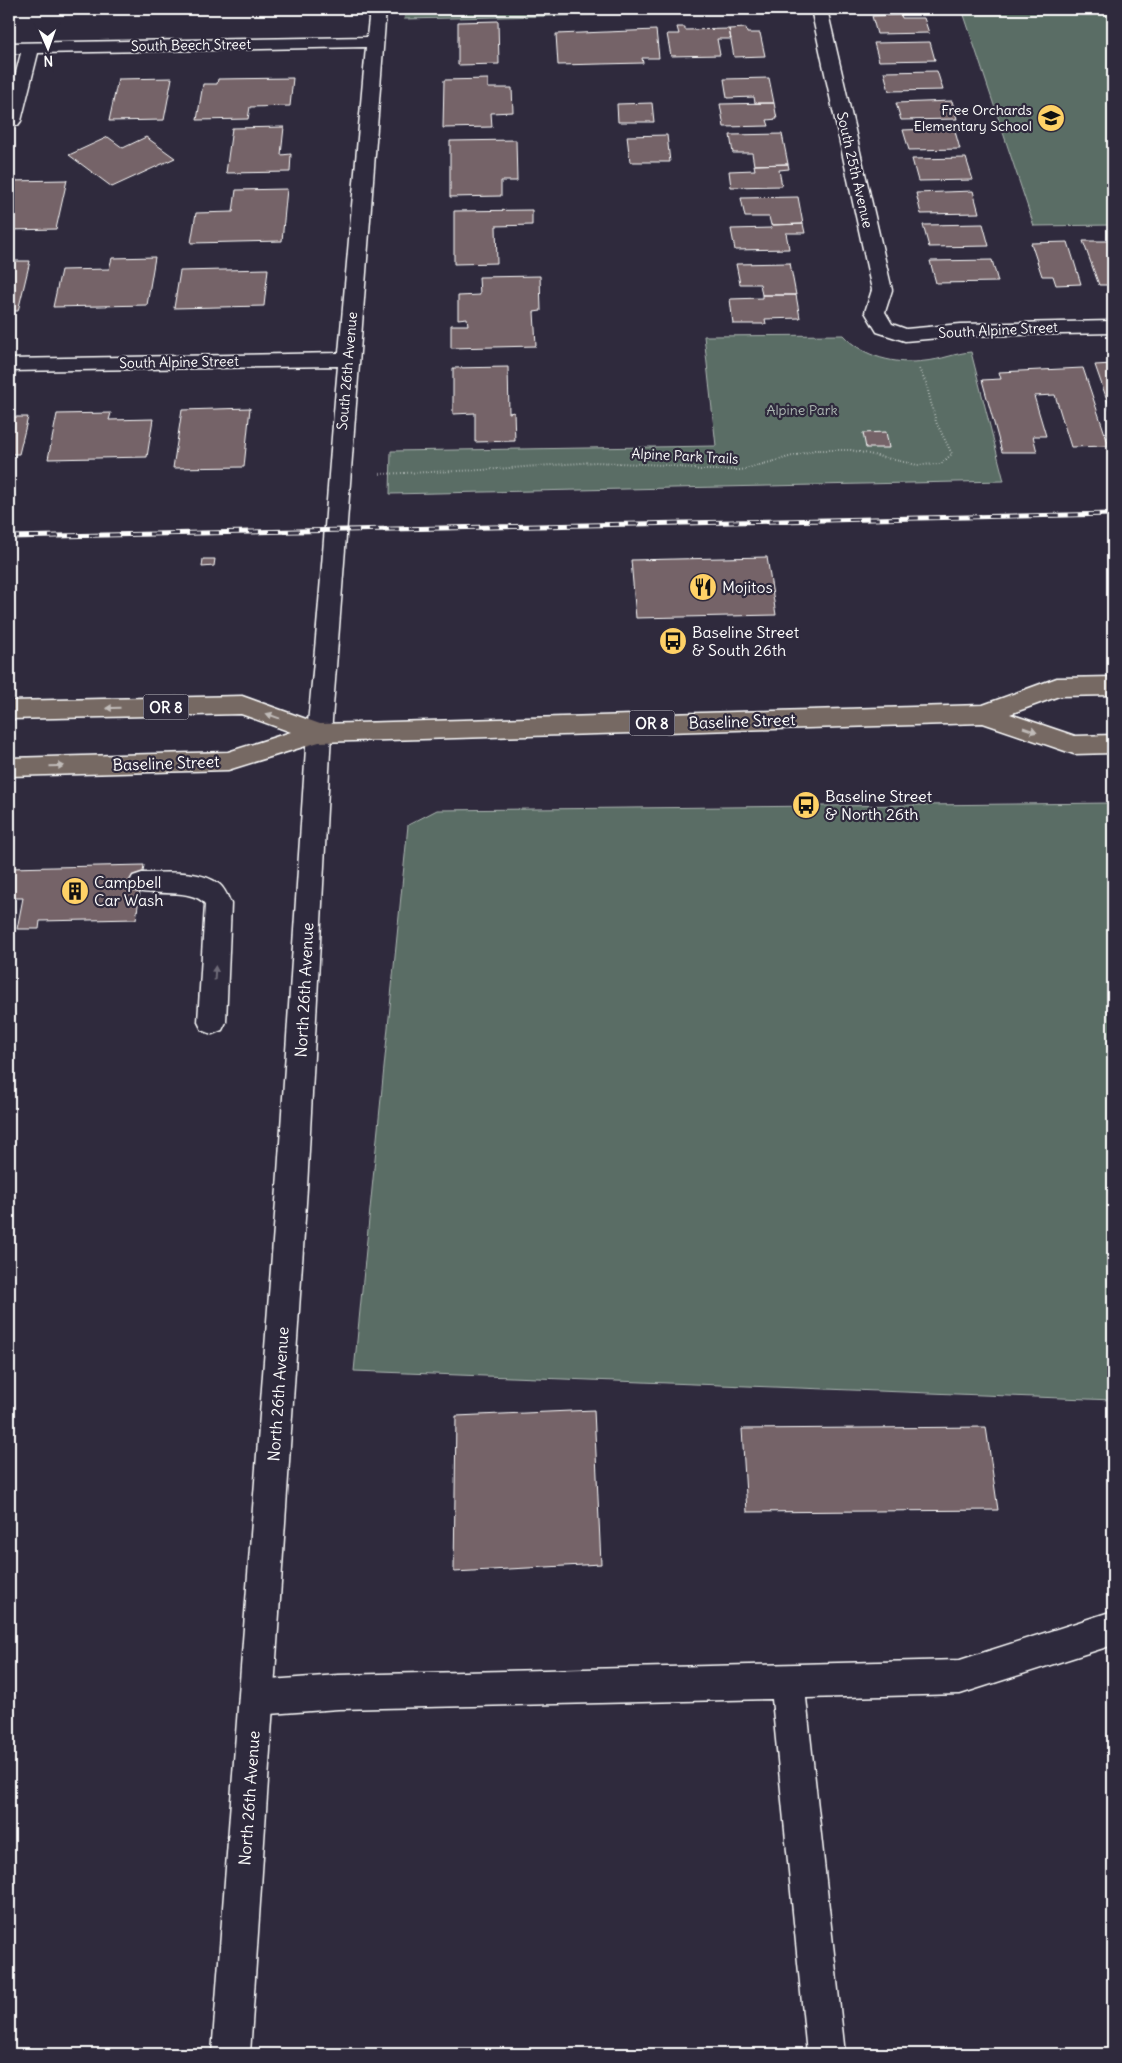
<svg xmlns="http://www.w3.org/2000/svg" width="1122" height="2063" font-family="Delius,sans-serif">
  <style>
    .green { fill: #5a6d65; stroke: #acb6b2 }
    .building { fill: #756368; stroke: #fff }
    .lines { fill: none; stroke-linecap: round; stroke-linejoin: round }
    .lane-casing { stroke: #fff; stroke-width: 3 }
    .street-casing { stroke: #fff; stroke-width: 3 }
    .secondary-casing { stroke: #fff; stroke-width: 3 }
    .highway-casing { stroke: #fff; stroke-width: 3 }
    .path { stroke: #fff; stroke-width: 2; stroke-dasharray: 0.5 2.5; stroke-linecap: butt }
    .lane { fill: #2f2a3d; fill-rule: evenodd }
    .street { fill: #2f2a3d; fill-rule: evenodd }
    .secondary { fill: #2f2a3d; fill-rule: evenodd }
    .highway { fill: #766964; fill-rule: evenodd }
    .rail-casing { stroke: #fff; stroke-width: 5 }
    .rail { stroke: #2f2a3d; stroke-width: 3; stroke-dasharray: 10; stroke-linecap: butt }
    .oneway { fill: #c1bcb9 }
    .oneway2 { fill: #6d6a77 }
    .labels { text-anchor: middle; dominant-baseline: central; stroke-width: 4.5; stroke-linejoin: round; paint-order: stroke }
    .far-street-label { font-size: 14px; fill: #fff; stroke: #2f2a3d }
    .far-poi-label { font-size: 14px; fill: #fff; stroke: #2f2a3d; text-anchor: end }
    .far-park-label { font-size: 14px; fill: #acb6b2; stroke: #2f2a3d }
    .shield { fill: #2f2a3d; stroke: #c1bfc5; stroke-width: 1 }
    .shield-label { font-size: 15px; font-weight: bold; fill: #fff }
    .poi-label { font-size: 16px; fill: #fff; stroke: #2f2a3d; text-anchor: start }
    .street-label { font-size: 16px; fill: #fff; stroke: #2f2a3d }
  </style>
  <rect width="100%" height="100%" fill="#2f2a3d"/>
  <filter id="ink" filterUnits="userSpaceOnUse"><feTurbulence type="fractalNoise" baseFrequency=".02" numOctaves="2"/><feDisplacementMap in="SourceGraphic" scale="10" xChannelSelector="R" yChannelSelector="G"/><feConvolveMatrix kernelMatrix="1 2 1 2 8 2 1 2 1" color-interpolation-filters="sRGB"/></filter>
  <g filter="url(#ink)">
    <!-- green -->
    <path class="green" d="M421 9H524L550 13H581L595 15 404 19 405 15Z
      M962 9H1113V225L1034 226Z
      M843 335C863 357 896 365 925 361 941 360 955 353 971 352L1004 481 390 494 391 451 716 446 704 336Z
      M1113 803V1400L354 1371 408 825 437 810Z"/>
    <!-- building -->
    <path class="building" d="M901 15 902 18H924L929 33 877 34 872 16Z
      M498 21 499 64 458 65V22Z
      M677 27H685V30L729 29 731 39H717L720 55 671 56 667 34H679Z
      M746 28 747 33H760L765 56 734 57 729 29Z
      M656 30 659 58H642L643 63 558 65 556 34Z
      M930 42 935 60 879 61 874 43Z
      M937 71 943 90 889 91 884 72Z
      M172 78 164 120 109 121 118 79Z
      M293 78 290 106 250 107 248 119 197 120 203 84H217L218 79Z
      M769 78 774 103H755L754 97 727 98 724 79Z
      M488 79V88H512L513 112 491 113 492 127 443 128 444 80Z
      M952 101 957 119 901 120 896 103Z
      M652 103 654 122H618L617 104Z
      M774 103 777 119 767 120 769 126 724 127 720 104Z
      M284 127 281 155 291 154 290 172 226 173 232 128Z
      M954 128 960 149 909 150 903 130Z
      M782 134 788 164 754 165 752 153H733L730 135Z
      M667 135 670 162H630L627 136Z
      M108 137 123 148 146 137 175 158 112 187 69 155Z
      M516 140 517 181H501V196L450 197V141Z
      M966 158 973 180 918 181 912 159Z
      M788 164 789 169 779 170 782 186 731 187 729 171 755 170 754 165Z
      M67 180 56 229 9 230V181Z
      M287 189 282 241 191 243 196 213 233 212 236 190Z
      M973 191 979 213 921 214 916 193Z
      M798 197 803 224 771 225 769 217H745L741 198Z
      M532 210V225L496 226 497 263 454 264V211Z
      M803 224 805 233H786L789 249 735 250 731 229 772 228 771 225Z
      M983 224 989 246 929 247 923 225Z
      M1083 241H1113V285H1099Z
      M1068 242 1081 284 1056 285 1053 276H1042L1031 243Z
      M155 257 147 305 53 307 61 270 109 269 112 258Z
      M992 260 998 282 936 283 930 261Z
      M9 261H30L18 311H9Z
      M790 263 796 295H762L760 284H740L736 264Z
      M268 269 264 306 174 308 180 271Z
      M540 276 541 311 534 312 536 346 451 348V325H468L467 318 458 319V296L480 295 479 277Z
      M762 295H796L800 318 765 319 766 324H733L730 299 762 298Z
      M1113 364V417L1095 365Z
      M508 367 509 413 514 412 515 441 475 442V413L453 414V368Z
      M1083 368 1109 446 1071 447 1055 395 1034 396 1046 436H1033L1037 452H1002L982 380 1001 379 999 372Z
      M250 408 244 467 173 468 182 410Z
      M111 413 109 420 153 419 147 457 48 459 57 414Z
      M9 417H28L19 454H9Z
      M886 432 889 448H866L863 433Z
      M767 557 776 615 636 618 631 560Z
      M203 559H215L214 566 202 567Z
      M144 865 136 919 40 921 39 929H17L23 898H9V868Z
      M594 1410 601 1564 454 1572 456 1416Z
      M986 1427 998 1510 747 1512 742 1429Z"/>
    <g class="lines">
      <!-- lane casing -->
      <g class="lane-casing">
        <path id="lane" d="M142 873C165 873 199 869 219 884 225 889 228 897 231 904L226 1022 222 1030 212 1034 202 1030 198 1022 205 904C191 887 154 897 133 890L129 883 133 876Z
          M1113 1611V1645L960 1694 806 1698 845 2054H807L772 1699 338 1709 256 1715 244 1710 239 1698 244 1686 256 1681 338 1675 960 1660Z"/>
      </g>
      <!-- street casing -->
      <g class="street-casing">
        <path id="street" d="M370 9H386L331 733 328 739 319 742 310 739 307 733C320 611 327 488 338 366L9 371V359L339 353 366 47 38 53 21 121 18 125H9V100L21 53H9V43L367 37Z
          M811 9H827L892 290 885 312 892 324 906 329 961 324 1113 321V333L961 336 905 341 877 332 865 312 872 290Z"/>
      </g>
      <!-- secondary casing -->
      <g class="secondary-casing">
        <path id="secondary" d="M319 724 328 727 331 733 307 1188 250 2054H212L277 1188 307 733 310 727Z"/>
      </g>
      <!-- highway casing -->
      <g class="highway-casing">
        <path id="highway" d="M1113 677V695L1059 696 1010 714 1075 736 1113 735V753L1074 754 983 723 319 742 228 770 9 776V758L228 752 291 732 241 714 9 719V701L242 696 320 724 983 705 1057 678Z"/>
      </g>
      <!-- path -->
      <path class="path" d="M377 474 482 470 595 462 667 465 700 470H741L815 450H851L917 465 941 464 952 454 936 422 926 383 918 367"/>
      <!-- lane -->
      <use href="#lane" class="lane"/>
      <!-- street -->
      <use href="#street" class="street"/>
      <!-- secondary -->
      <use href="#secondary" class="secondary"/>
      <!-- highway -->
      <use href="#highway" class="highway"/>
      <!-- rail casing -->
      <g class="rail-casing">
        <path id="rail" d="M9 537 1113 514"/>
      </g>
      <!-- rail -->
      <use href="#rail" class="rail"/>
    </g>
    <!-- one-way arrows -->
    <defs><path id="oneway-solid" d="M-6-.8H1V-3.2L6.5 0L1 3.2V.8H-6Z" transform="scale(1.25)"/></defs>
    <g class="oneway">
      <use href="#oneway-solid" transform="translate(113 708) rotate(179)"/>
      <use href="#oneway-solid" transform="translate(273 716) rotate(-160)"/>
      <use href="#oneway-solid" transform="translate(1030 730) rotate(19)"/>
      <use href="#oneway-solid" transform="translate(57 766) rotate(-2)"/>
    </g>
    <use class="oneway2" href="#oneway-solid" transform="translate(215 973) rotate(-87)"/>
  </g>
  <!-- icons -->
  <defs>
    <g id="school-disc" transform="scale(1.4375)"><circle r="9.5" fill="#ffd166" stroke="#2f2a3d"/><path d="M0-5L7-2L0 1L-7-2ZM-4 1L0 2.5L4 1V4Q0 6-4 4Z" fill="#111"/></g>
    <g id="restaurant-disc" transform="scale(1.4375)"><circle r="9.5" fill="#ffd166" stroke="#2f2a3d"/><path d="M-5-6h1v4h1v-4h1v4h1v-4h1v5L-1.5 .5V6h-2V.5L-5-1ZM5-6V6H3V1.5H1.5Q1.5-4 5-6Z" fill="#111"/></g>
    <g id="bus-disc" transform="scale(1.4375)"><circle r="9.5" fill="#ffd166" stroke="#2f2a3d"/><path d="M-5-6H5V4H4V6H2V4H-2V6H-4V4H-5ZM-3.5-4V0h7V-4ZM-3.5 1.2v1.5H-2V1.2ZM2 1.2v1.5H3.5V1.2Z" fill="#111"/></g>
    <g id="building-disc" transform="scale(1.4375)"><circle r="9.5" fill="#ffd166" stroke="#2f2a3d"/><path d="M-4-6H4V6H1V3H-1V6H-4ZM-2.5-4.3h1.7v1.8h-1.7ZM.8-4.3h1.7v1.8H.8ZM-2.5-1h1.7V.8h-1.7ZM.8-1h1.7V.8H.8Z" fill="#111"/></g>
  </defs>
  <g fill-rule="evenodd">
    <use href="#school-disc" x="1051" y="118"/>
    <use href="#restaurant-disc" x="703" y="587"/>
    <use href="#bus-disc" x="673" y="641"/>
    <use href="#bus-disc" x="806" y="805"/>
    <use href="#building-disc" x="75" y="891"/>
  </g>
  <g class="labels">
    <!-- far-street labels -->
    <g class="far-street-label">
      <text transform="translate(191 45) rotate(-1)">South Beech Street</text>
      <text transform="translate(855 170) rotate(77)">South 25th Avenue</text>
      <text transform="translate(998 330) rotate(-3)">South Alpine Street</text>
      <text transform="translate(179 362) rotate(-1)">South Alpine Street</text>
      <text transform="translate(347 371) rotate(-85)">South 26th Avenue</text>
      <text transform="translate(685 456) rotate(3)">Alpine Park Trails</text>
    </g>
    <!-- far-poi labels -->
    <g class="far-poi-label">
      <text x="1032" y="110">Free Orchards<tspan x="1032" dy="16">Elementary School</tspan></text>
    </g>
    <!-- far-park labels -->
    <g class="far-park-label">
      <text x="802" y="410">Alpine Park</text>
    </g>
    <!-- shield labels -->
    <g class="shield">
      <rect x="143.5" y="694.5" width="45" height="25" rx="4"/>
      <rect x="629.5" y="710.5" width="45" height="25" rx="4"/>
    </g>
    <g class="shield-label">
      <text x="166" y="707">OR 8</text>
      <text x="652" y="723">OR 8</text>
    </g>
    <!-- poi labels -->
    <g class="poi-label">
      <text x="722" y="587">Mojitos</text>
      <text x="692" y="632">Baseline Street<tspan x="692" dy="18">&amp; South 26th</tspan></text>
      <text x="825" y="796">Baseline Street<tspan x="825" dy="18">&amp; North 26th</tspan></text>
      <text x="94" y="882">Campbell<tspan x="94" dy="18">Car Wash</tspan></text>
    </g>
    <!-- street labels -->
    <g class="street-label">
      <text transform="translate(742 721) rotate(-2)">Baseline Street</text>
      <text transform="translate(166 763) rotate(-2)">Baseline Street</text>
      <text transform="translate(304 990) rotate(-87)">North 26th Avenue</text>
      <text transform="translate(278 1394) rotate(-86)">North 26th Avenue</text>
      <text transform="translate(249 1798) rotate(-86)">North 26th Avenue</text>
    </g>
  </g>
  <!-- margin -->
  <rect width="1122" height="2063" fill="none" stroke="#2f2a3d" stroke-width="30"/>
  <rect x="15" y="15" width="1092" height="2033" fill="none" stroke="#fff" stroke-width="2" filter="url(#ink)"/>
  <!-- north arrow -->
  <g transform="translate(48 48) rotate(178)" stroke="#2f2a3d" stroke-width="4" paint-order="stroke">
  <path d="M0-4L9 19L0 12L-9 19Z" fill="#ffffff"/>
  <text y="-8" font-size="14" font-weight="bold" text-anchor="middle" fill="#ffffff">N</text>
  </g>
</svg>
